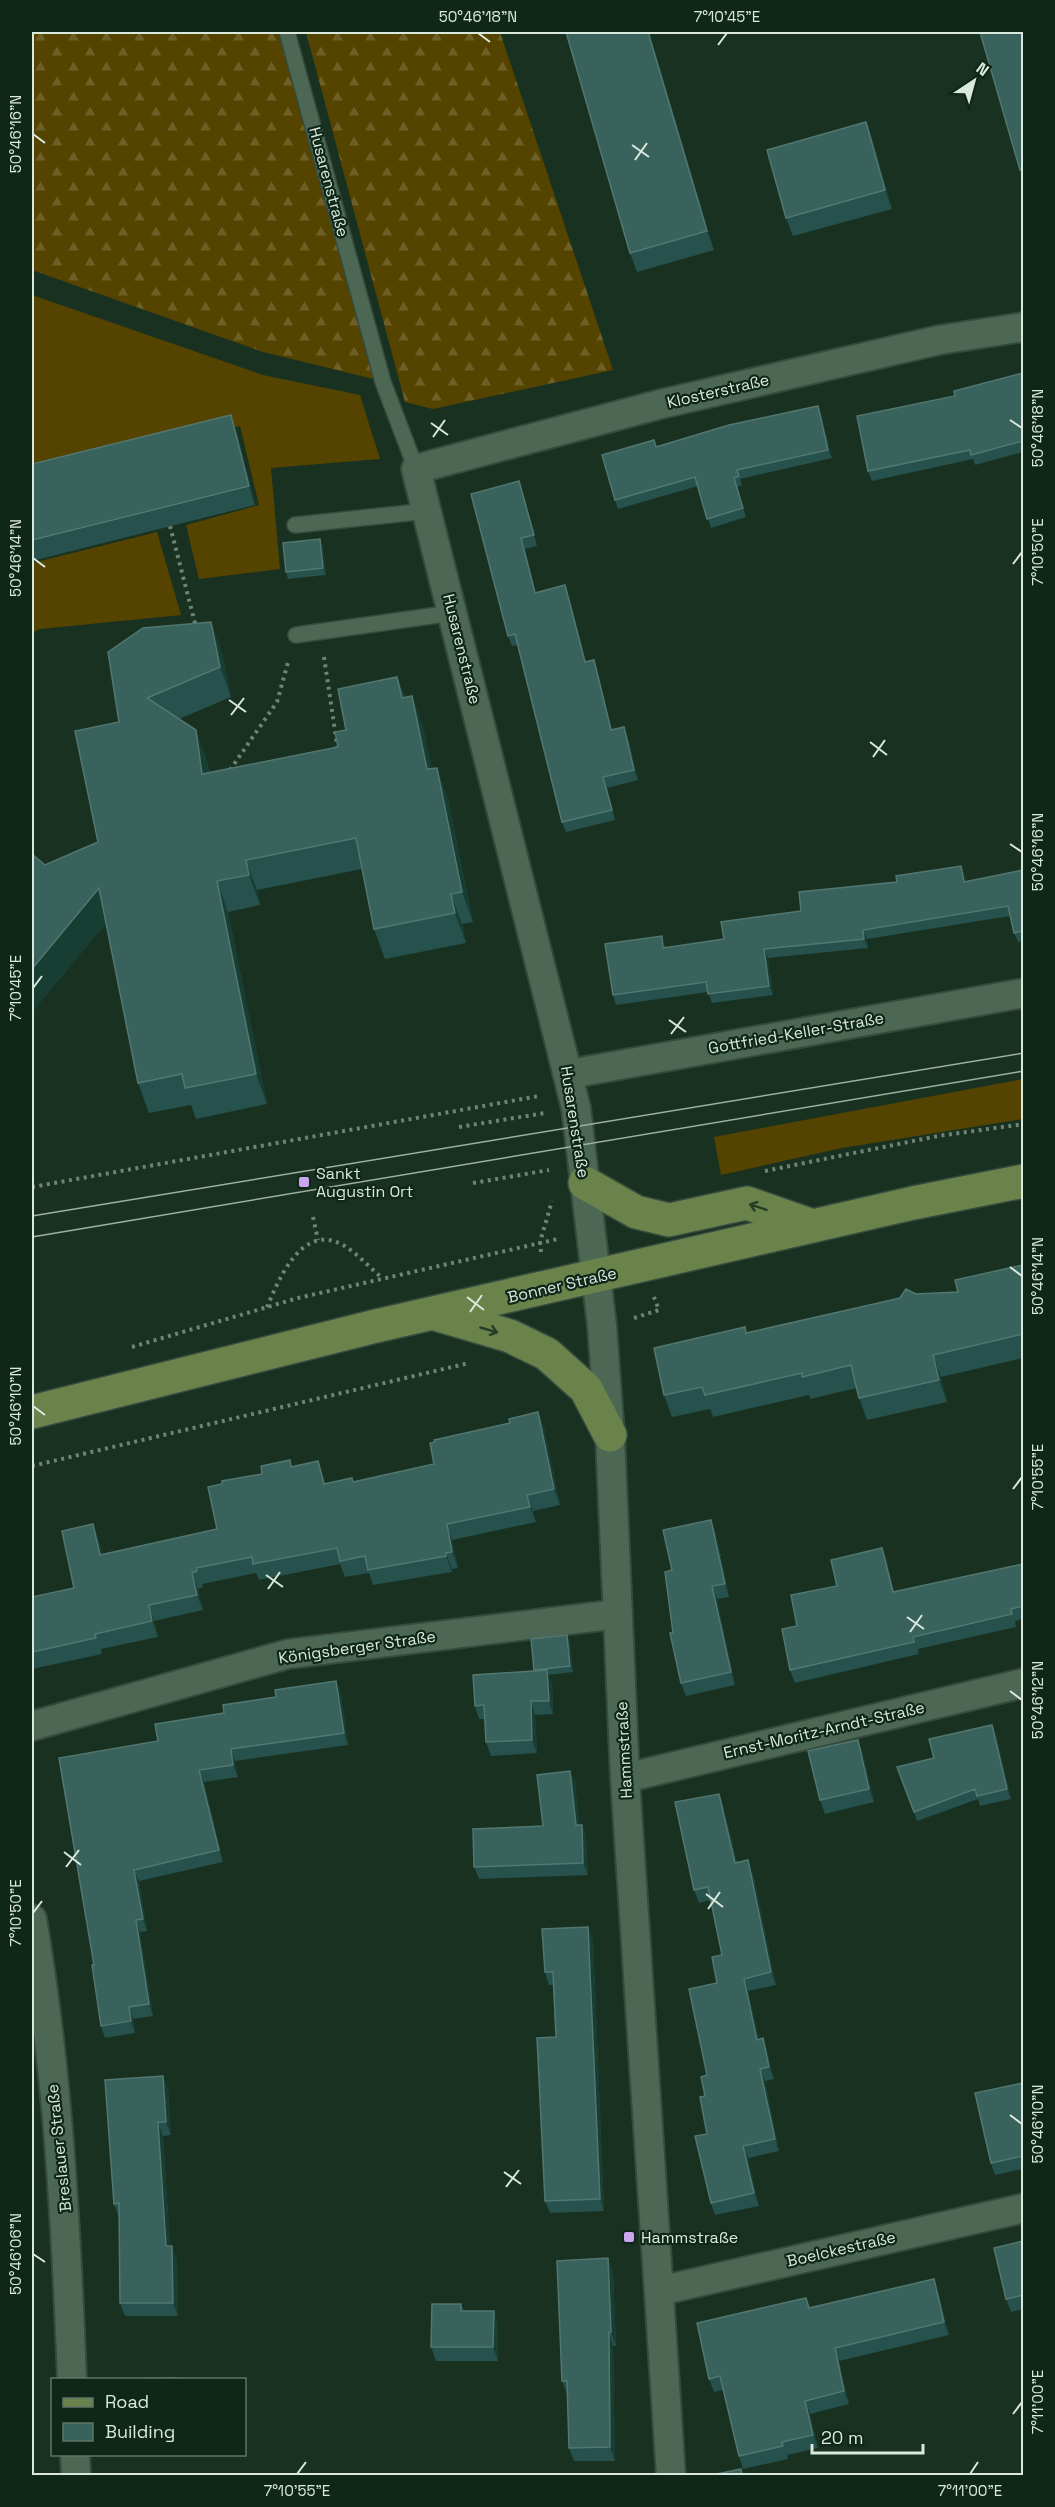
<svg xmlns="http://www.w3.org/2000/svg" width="1055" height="2507" font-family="'Space Grotesk',sans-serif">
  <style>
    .grass { fill: #540 }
    .forest { fill: url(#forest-firs) }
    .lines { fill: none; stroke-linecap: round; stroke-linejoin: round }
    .service-casing { stroke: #364b3e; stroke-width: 18 }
    .minor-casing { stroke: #364b3e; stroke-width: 32 }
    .primary-casing { stroke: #364b3e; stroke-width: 36 }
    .path { stroke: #708476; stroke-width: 4; stroke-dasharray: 3 4.5; stroke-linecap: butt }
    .service { stroke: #4d6755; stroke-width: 15 }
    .minor { stroke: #4d6755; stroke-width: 28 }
    .primary { stroke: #69834b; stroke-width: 33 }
    .tram { stroke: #9eafa3; stroke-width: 1.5 }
    .wall { fill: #26514c }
    .shaded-wall { fill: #183e34 }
    .building { fill: #39625c; stroke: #527770; stroke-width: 1.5 }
    .oneway { stroke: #263e25 }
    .ticks { fill: none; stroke: #dae9de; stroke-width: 2 }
    .poi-dot { fill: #c9a5ee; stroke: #0f2718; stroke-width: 2 }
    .labels { text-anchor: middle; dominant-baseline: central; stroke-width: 4.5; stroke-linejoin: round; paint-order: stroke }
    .street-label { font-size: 16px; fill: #dae9de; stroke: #0f2718 }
    .poi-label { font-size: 16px; fill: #dae9de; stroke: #0f2718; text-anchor: start }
    .neatline { fill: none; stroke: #dae9de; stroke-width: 2 }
    .ticks-label { font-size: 15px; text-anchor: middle; fill: #dae9de }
  </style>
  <defs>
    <pattern id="forest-firs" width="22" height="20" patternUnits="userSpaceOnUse" patternTransform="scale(1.5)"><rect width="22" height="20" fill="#540"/><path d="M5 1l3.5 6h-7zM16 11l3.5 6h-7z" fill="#6d5f25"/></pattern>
  </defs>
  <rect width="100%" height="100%" fill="#193121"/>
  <!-- grass -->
  <path class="grass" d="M32 295 263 375 360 395 380 459 271 468 280 569 199 579 186 525 259 505 240 426 32 479Z
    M157 532 181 615 40 629 32 633V563Z
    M1023 1079V1119L842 1148 721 1175 714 1137Z"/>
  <!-- forest -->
  <path class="forest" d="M32 32H281L374 379 263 352 32 270Z
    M306 32H500L613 370 433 409 405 402Z"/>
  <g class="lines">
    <!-- service casing -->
    <g class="service-casing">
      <path id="service" d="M287 32 383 382 416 469
        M295 525 427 511
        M296 635 452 613"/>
    </g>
    <!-- minor casing -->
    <g class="minor-casing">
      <path id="minor" d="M569 1074 1024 993
        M32 1726 288 1654 618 1614
        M625 1778 1024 1683
        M32 1919C58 2071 66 2225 72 2380
        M659 2291 1024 2208
        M75 2454 76 2476
        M671 2476 625 1778 610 1435 602 1326 576 1108 416 469 661 404 939 340 1024 327"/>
    </g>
    <!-- primary casing -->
    <g class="primary-casing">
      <path id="primary" d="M585 1183 636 1212 669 1220 747 1203 813 1226
        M435 1314 510 1336 547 1354 586 1389 610 1435
        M32 1412 376 1326 913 1203 1024 1181"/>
    </g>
    <!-- path -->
    <path class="path" d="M170 526 196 627
      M324 657 338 751
      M230 770 277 702 289 659
      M459 1127 545 1113
      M765 1171 938 1136 1024 1124
      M473 1183 549 1170
      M32 1187 539 1096
      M313 1217 318 1240
      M541 1252 540 1242 552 1201
      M267 1307C279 1279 302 1222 343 1245 357 1253 369 1267 382 1278
      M634 1318 659 1310 654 1297
      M132 1347 298 1298 558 1239
      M32 1466 469 1363"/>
    <!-- service -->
    <use href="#service" class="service"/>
    <!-- minor -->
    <use href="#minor" class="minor"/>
    <!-- primary -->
    <use href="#primary" class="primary"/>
    <!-- tram -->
    <path class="tram" d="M32 1216 1024 1053
      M32 1237 1024 1071"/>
  </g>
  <!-- wall -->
  <path class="wall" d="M566 32H649L714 250 637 272 630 253Z
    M1023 32V180L1020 170Z
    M866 122 873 141 892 209 793 236 786 218Z
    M1023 373V452L975 465 973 459 872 481 868 471 955 396Z
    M818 406 821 414 832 458 740 479 742 485 737 487 746 517 711 528 698 486 618 509 615 500 657 446Z
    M237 433 255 505 32 561V464Z
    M523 492 537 546 525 549 536 593 569 596 586 662 594 660 597 671 612 730 628 738 638 780 607 788 615 820 566 832 562 822 518 645 512 646 508 636Z
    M323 546 326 575 288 579 286 572Z
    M108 652H222L231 697 179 719 207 760 209 772 338 747 346 730 397 677 405 697 423 726 431 768 448 798 473 922 462 924 466 943 385 959 374 929 362 869 257 890 260 905 228 912 267 1104 196 1119 191 1105 149 1113 138 1083 106 923 32 1012V858L45 865 98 842 119 722Z
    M1023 870V941L1018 942 1014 933 1010 916 867 939 868 948 768 958 773 995 712 1003 708 992 616 1005 613 995 665 945 666 948 724 939 801 911 965 875 966 882Z
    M1023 1265V1358L941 1377 947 1402 867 1420 859 1398 857 1388 810 1399 809 1395 713 1417 710 1409 672 1417 664 1395 747 1333 874 1304 916 1294 958 1292Z
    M538 1412 544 1428 560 1505 533 1511 536 1522 452 1540 458 1568 452 1569V1572L373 1585 369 1573 345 1577 340 1564 259 1580 256 1573 202 1584 203 1587 198 1589 203 1610 154 1621 158 1637 101 1649 102 1654 32 1669V1597L74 1588 99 1540 102 1554 217 1529 262 1474 290 1460 292 1466 318 1461 326 1484 352 1478 353 1482 434 1464 510 1423Z
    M711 1520 716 1533 729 1597 717 1599 735 1685 686 1696 681 1683 673 1633 672 1570Z
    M882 1548 887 1561 894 1592 1023 1564V1619L1015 1621 1016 1627 918 1649 919 1654 795 1683 790 1670 797 1626 837 1586Z
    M567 1635 570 1642 573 1672 548 1675 552 1684 553 1714 535 1715 537 1753 491 1756 486 1742 485 1719H479L475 1706 535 1671 534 1670Z
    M341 1693 348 1745 235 1761 238 1777 204 1782 223 1862 139 1881 147 1931 140 1932 153 2016 133 2019 135 2033 105 2038 101 2026 94 1965 158 1741 224 1713Z
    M996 1735 1011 1799 980 1806 978 1799 917 1821 897 1767 934 1758Z
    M863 1753 874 1802 825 1814 820 1800Z
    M570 1771 575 1783 579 1825H582L586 1837 588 1875 479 1879 474 1867 543 1826Z
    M719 1794 723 1806 737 1862 753 1873 776 1985 748 1991 759 2039 763 2038 767 2051 774 2079 765 2081 779 2151 748 2158 759 2206 715 2215 711 2203 705 2096 717 1983 722 1955 711 1900 699 1903 694 1890Z
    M588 1927 593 1939 604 2211 550 2213 545 2201 556 2037 553 1985H549L545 1972Z
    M1023 2083V2169L995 2175 991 2163Z
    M168 2089 171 2135 163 2136 170 2246 177 2259 178 2316H125L120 2303 119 2217 114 2204Z
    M1023 2241V2309L1011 2312 1006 2299Z
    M613 2271 616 2346H613L615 2461H574L569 2448 567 2394 562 2381Z
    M938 2292 949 2335 839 2361 849 2404 810 2414 818 2448 787 2455 788 2459 743 2469 739 2456 723 2390 714 2392 709 2379 810 2308Z
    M461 2304 464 2311H494L498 2324V2361H436L431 2347Z"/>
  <!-- shaded-wall -->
  <path class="shaded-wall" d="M648 32H649L714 250 707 231Z
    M866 122 873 141 892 209 885 190Z
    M818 406 821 414 832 458 828 450Z
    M231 415 237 433 255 505 249 486Z
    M519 481 523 492 537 546 534 535Z
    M521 538 525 549 539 604 535 593Z
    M320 539 323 546 326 575 323 568Z
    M565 585 569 596 589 673 585 662Z
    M211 622 222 652 231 697 220 667Z
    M594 660 597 671 615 741 611 730Z
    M397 677 408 707 402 698Z
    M412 696 423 726 438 799 427 769Z
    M624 727 628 738 638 780 634 770Z
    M196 730 207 760 213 804 202 774Z
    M437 768 448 798 473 922 462 892Z
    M603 777 607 788 615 820 612 810Z
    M246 860 257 890 260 905 249 875Z
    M961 866 965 875 968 892 964 882Z
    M217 881 228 912 267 1104 256 1074Z
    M99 888 110 919 32 1012V969Z
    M451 894 462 924 466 943 455 913Z
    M863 930 867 939 868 948 864 939Z
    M764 949 768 958 773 995 769 986Z
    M933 1355 941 1377 947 1402 939 1380Z
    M538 1412 544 1428 560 1505 554 1489Z
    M318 1461 324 1476 329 1500 324 1484Z
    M527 1495 533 1511 536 1522 530 1507Z
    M711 1520 716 1533 729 1597 725 1584Z
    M93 1524 99 1540 105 1570 100 1555Z
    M447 1524 452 1540 458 1568 452 1552Z
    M882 1548 887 1561 897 1604 893 1592Z
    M446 1553 452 1569V1572L446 1556Z
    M192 1573 198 1589 203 1610 197 1595Z
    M712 1586 717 1599 735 1685 731 1672Z
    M149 1605 154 1621 158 1637 152 1621Z
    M567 1635 570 1642 573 1672 570 1666Z
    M547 1670 552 1684 553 1714 549 1701Z
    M336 1681 341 1693 348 1745 344 1733Z
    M531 1701 535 1715 537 1753 532 1740Z
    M992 1725 996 1735 1011 1799 1007 1789Z
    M858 1740 863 1753 874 1802 869 1789Z
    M231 1749 235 1761 238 1777 233 1765Z
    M199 1770 204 1782 223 1862 219 1850Z
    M570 1771 575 1783 581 1837 576 1825Z
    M719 1794 723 1806 740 1875 735 1863Z
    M582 1825 586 1837 588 1875 583 1863Z
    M748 1860 753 1873 776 1985 771 1972Z
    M134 1870 139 1881 147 1931 143 1919Z
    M136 1920 140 1932 153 2016 149 2004Z
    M588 1927 593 1939 604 2211 600 2199Z
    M744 1979 748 1991 762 2052 757 2040Z
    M129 2007 133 2019 135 2033 131 2021Z
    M763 2038 767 2051 774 2079 769 2067Z
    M760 2069 765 2081 779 2151 775 2139Z
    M163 2076 168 2089 171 2135 166 2122Z
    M158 2122 163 2136 171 2260 166 2246Z
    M743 2146 748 2158 759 2206 754 2193Z
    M172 2246 177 2259 178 2316 173 2303Z
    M608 2258 613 2271 616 2346 611 2332Z
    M934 2279 938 2292 949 2335 944 2322Z
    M494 2311 498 2324V2361L493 2347Z
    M609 2332 613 2346 615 2461 610 2447Z
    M835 2348 839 2361 849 2404 844 2391Z
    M805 2401 810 2414 818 2448 813 2435Z"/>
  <!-- building -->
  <path class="building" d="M566 32H648L707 231 630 253Z
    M980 32H1023V169L1020 170Z
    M866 122 885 190 786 218 767 150Z
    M1023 373V441L971 455 970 450 868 471 857 416 955 396 954 391Z
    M818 406 828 450 737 470 739 476 734 478 743 508 707 519 695 477 615 500 602 455 654 440 656 447 729 425Z
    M231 415 249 486 32 540V464Z
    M519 481 534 535 521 538 535 593 565 585 585 662 594 660 611 730 624 727 634 770 603 777 612 810 562 822 515 634 508 636 471 494Z
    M320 539 323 568 286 572 283 543Z
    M211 622 220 667 147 698 196 730 202 774 338 747 335 732 346 730 338 689 397 677 402 698 412 696 427 769 437 768 462 892 451 894 455 913 374 929 356 838 246 860 249 875 217 881 256 1074 185 1088 182 1074 138 1083 99 888 32 969V858L33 855 45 865 98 842 75 731 119 722 108 652 143 628Z
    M961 866 964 882 1023 870V931L1014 933 1008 906 863 930 864 939 764 949 769 986 708 994 706 982 613 995 605 944 662 936 663 948 724 939 721 922 801 911 799 892 897 882 896 876Z
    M1023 1265V1334L933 1355 939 1380 859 1398 851 1365 802 1377V1373L705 1395 702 1387 664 1395 654 1348 745 1327 746 1333 874 1304 900 1298 906 1289 916 1294 958 1292 955 1280Z
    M538 1412 554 1489 527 1495 530 1507 447 1524 452 1552 446 1553V1556L368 1570 365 1556 340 1561 337 1548 253 1564 252 1557 196 1568 197 1571 192 1573 197 1595 149 1605 152 1621 95 1634 96 1638 32 1652V1597L74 1588 62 1531 93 1524 100 1555 217 1529 208 1487 222 1484V1481L262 1474 261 1466 290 1460 291 1467 318 1461 324 1484 352 1478 353 1482 434 1464 430 1443 435 1442 434 1440 510 1423 509 1419Z
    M711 1520 725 1584 712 1586 731 1672 681 1683 670 1633H673L665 1572 672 1570 663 1530Z
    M882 1548 893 1592 1023 1564V1606L1011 1609 1012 1614 913 1637 914 1642 790 1670 782 1629 797 1626 791 1595 837 1586 831 1560Z
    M567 1635 570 1666 534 1670 531 1639Z
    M547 1670 549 1701H531L532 1740 486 1742 484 1705 475 1706 473 1675Z
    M336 1681 344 1733 231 1749 233 1765 199 1770 219 1850 134 1870 143 1919 136 1920 149 2004 129 2007 131 2021 101 2026 92 1965H94L59 1758 158 1741 155 1724 224 1713 223 1705 276 1697 275 1690Z
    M992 1725 1007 1789 977 1796 975 1789 914 1812 897 1767 934 1758 929 1739Z
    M858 1740 869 1789 820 1800 808 1751Z
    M570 1771 576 1825H582L583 1863 474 1867 473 1829 543 1826 537 1775Z
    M719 1794 735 1863 748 1860 771 1972 744 1979 757 2040 763 2038 769 2067 760 2069 775 2139 743 2146 754 2193 711 2203 695 2136 707 2134 700 2097 705 2096 701 2077 707 2075 689 1989 717 1983 712 1957 722 1955 708 1887 694 1890 675 1802Z
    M588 1927 600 2199 545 2201 537 2038 556 2037 553 1972H545L542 1929Z
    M163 2076 166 2122H158L166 2246H172L173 2303H120L119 2203 114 2204 105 2080Z
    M1023 2083V2156L991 2163 975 2093Z
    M1023 2241V2295L1006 2299 994 2248Z
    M608 2258 611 2332H609L610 2447 569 2448 567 2381H562L557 2261Z
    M934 2279 944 2322 835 2348 844 2391 805 2401 813 2435 782 2442 783 2446 739 2456 720 2376 709 2379 697 2323 806 2298 809 2308Z
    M432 2304H461V2311H494L493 2347H431Z
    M177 2378V2379H121Z
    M741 2469 742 2475H712Z"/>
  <!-- one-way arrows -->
  <defs><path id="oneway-shaft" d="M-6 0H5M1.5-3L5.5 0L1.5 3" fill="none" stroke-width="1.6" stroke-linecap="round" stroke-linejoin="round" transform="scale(1.5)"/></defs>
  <g class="oneway">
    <use href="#oneway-shaft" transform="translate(758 1207) rotate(-161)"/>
    <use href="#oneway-shaft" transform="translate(489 1330) rotate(16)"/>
  </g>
  <!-- ticks -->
  <path class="ticks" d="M478 33 490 42M718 45 727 33M33 134 45 143M632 145 649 157M635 160 647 143M1010 420 1022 428M431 423 448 435M433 437 445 420M33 558 45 567M1013 564 1022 552M229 700 246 712M231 715 244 698M870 742 887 755M873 757 885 740M1010 844 1022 852M33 988 42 976M669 1020 686 1032M671 1034 684 1017M1010 1267 1022 1276M467 1297 484 1310M470 1312 482 1295M33 1406 45 1415M1013 1489 1022 1477M266 1575 283 1587M268 1589 280 1572M907 1617 924 1629M910 1632 922 1615M1010 1691 1022 1700M64 1852 81 1865M66 1867 79 1850M706 1894 723 1907M708 1909 720 1892M33 1913 42 1901M1010 2115 1022 2124M504 2172 521 2184M506 2187 519 2170M33 2254 45 2262M1013 2414 1022 2402M297 2474 306 2462M970 2474 978 2462"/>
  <!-- markers -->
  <g class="poi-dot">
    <rect x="298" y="1176" width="12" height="12" rx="3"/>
    <rect x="623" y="2231" width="12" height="12" rx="3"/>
  </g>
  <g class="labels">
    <!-- street labels -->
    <g class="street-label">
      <text transform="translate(329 182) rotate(75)">Husarenstraße</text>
      <text transform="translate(718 391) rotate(-13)">Klosterstraße</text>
      <text transform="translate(462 649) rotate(76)">Husarenstraße</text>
      <text transform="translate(796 1033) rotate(-10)">Gottfried-Keller-Straße</text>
      <text transform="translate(575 1122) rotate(81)">Husarenstraße</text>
      <text transform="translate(562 1285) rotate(-13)">Bonner Straße</text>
      <text transform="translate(357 1647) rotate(-8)">Königsberger Straße</text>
      <text transform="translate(824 1730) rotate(-13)">Ernst-Moritz-Arndt-Straße</text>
      <text transform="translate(624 1750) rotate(-93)">Hammstraße</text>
      <text transform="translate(59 2148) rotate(-96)">Breslauer Straße</text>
      <text transform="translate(841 2249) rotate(-13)">Boelckestraße</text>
    </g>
    <!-- poi labels -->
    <g class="poi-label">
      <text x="316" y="1173">Sankt<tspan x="316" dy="18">Augustin Ort</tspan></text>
      <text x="641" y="2237">Hammstraße</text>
    </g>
  </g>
  <!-- border -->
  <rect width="1055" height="2507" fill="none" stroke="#0f2718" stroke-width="66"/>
  <!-- legend -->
  <rect x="51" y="2378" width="195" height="78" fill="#0f2718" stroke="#607567" stroke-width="1.5"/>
  <rect x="63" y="2398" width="30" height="9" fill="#69834b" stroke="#607567" stroke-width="1.5"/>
  <text x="105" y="2408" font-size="18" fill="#dae9de">Road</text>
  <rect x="63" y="2423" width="30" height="18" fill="#39625c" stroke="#607567" stroke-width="1.5"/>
  <text x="105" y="2438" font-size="18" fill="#dae9de">Building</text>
  <!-- north arrow -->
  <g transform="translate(974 81) rotate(36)" stroke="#0f2718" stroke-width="4.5" paint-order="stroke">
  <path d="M0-4.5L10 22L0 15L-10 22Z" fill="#dae9de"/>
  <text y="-9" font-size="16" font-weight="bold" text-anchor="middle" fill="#dae9de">N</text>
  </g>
  <!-- scale -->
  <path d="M812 2444v9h111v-9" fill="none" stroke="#dae9de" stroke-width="3"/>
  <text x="821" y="2444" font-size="18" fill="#dae9de" stroke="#0f2718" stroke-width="4.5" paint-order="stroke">20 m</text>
  <rect x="33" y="33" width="989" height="2441" class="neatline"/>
  <g class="ticks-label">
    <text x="478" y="22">50°46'18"N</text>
    <text x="727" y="22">7°10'45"E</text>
    <text transform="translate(16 134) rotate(-90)" y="5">50°46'16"N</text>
    <text transform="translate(1038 428) rotate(-90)" y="5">50°46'18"N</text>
    <text transform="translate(1038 552) rotate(-90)" y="5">7°10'50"E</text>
    <text transform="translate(16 558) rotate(-90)" y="5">50°46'14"N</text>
    <text transform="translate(1038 852) rotate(-90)" y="5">50°46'16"N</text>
    <text transform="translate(16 988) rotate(-90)" y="5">7°10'45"E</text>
    <text transform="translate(1038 1276) rotate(-90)" y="5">50°46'14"N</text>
    <text transform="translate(16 1406) rotate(-90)" y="5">50°46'10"N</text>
    <text transform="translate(1038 1477) rotate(-90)" y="5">7°10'55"E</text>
    <text transform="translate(1038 1700) rotate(-90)" y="5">50°46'12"N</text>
    <text transform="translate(16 1913) rotate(-90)" y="5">7°10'50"E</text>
    <text transform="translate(1038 2124) rotate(-90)" y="5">50°46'10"N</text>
    <text transform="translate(16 2254) rotate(-90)" y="5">50°46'06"N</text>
    <text transform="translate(1038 2402) rotate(-90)" y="5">7°11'00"E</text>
    <text x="297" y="2496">7°10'55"E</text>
    <text x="970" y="2496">7°11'00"E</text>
  </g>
</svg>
